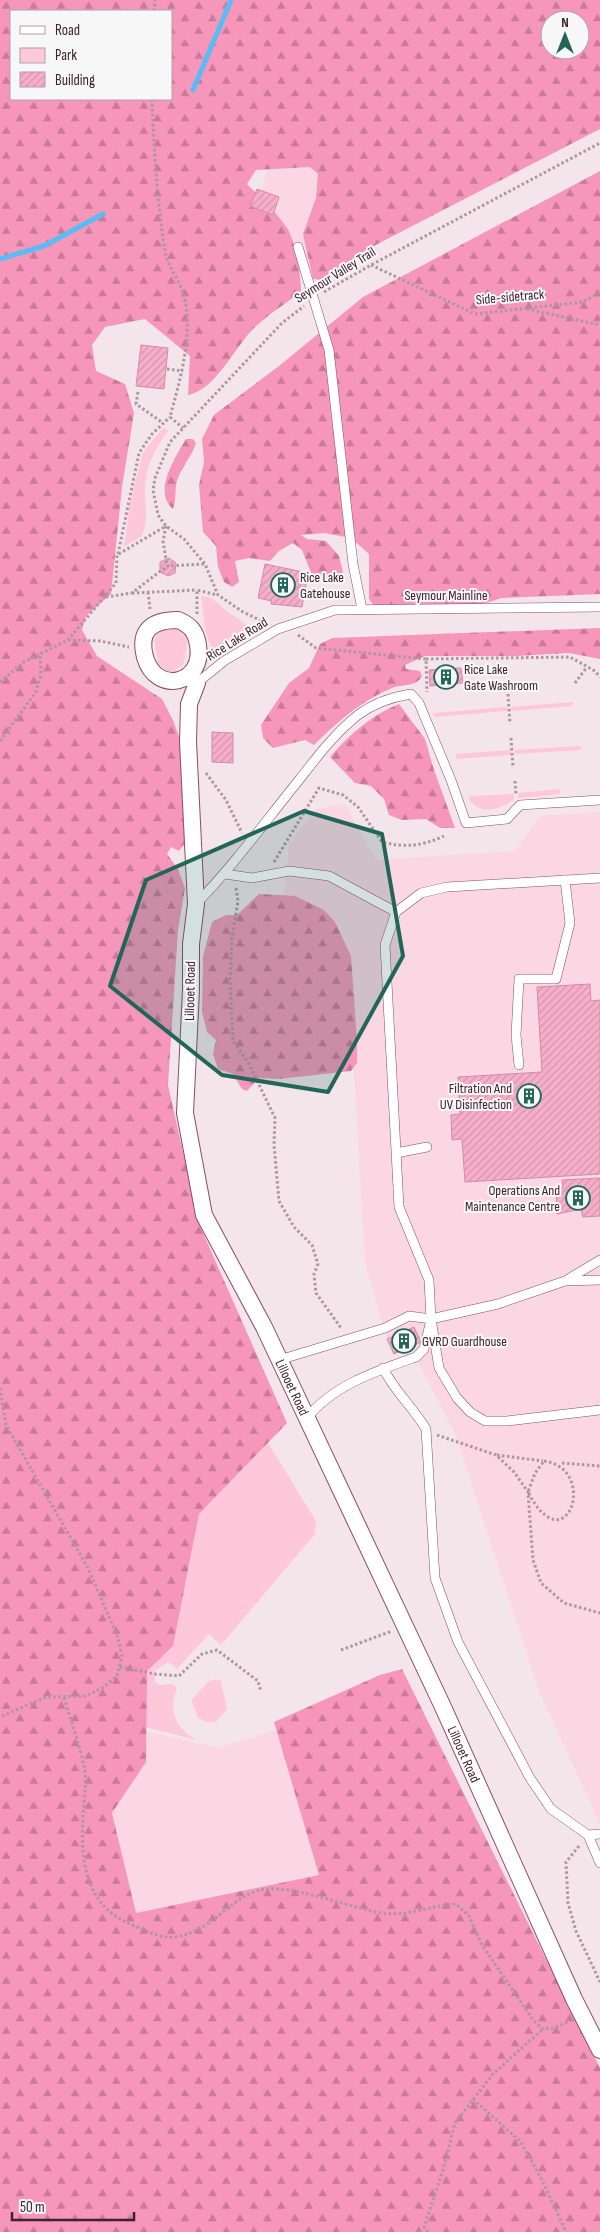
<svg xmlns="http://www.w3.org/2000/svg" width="600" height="2232" font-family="'Sofia Sans Condensed',sans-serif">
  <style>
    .built { fill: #fad7e3 }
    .green { fill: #fec7da }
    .forest { fill: url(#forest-firs); fill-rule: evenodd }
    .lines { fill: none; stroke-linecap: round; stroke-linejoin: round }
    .stream { stroke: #5abcf4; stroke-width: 5 }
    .building { fill: url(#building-hatch); stroke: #d38ca6 }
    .service-casing { stroke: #8b4b64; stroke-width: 10 }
    .minor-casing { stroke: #8b4b64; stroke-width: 18 }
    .path { stroke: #ac979e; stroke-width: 3; stroke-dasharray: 2.5 2.5; stroke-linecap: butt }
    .service { stroke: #fff; stroke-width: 9 }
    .minor { stroke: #fff; stroke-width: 16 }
    .marked { fill: #216658; fill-opacity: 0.2; stroke: #216658; stroke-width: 4; stroke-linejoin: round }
    .labels { text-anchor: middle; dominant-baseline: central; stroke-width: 4; stroke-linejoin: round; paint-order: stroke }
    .street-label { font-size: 14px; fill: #3e222c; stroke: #f7f7f7 }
    .poi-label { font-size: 14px; fill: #3e222c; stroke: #f7f7f7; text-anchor: start }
  </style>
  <defs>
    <pattern id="forest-firs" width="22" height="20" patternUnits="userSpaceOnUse" patternTransform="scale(1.25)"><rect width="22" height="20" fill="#f696ba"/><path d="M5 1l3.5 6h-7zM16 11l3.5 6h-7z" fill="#c97a97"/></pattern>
    <pattern id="building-hatch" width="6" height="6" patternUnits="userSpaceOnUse" patternTransform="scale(1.25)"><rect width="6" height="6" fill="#f7aec8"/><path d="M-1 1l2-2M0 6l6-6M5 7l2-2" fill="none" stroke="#d595ac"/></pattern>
  </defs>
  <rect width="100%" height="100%" fill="#f4e5ea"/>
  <!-- built -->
  <path class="built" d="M301 137 388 222 304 269 251 232 267 171Z
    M345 804 376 860 515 851 540 816 600 812V1824L540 1693 455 1433 410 1347 394 1354 387 1339 365 1263 353 1053 283 904 289 843 316 809Z
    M276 1730 320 1875 136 1913 112 1813 146 1762 145 1731 218 1748Z"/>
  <!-- green -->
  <path class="green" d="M163 428 169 430C155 448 145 467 145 490 145 510 149 516 142 536L124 547 130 502 143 452Z
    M201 596C214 597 218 604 227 611 237 619 244 620 251 631L213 653 205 630Z
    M179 627 188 636 184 664 175 671 168 672 158 663 154 640 162 628Z
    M573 702V706L511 711V707Z
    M507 707V711L435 717 433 713Z
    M580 746 581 750 515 754 514 750Z
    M511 750V755L456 759V754Z
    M560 789V794L518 798V793Z
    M514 794V799C499 810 483 816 469 800V796Z
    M268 1443 316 1521 315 1534 221 1645 209 1634 177 1669 168 1662 155 1671V1682L160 1685 172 1684 177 1688C168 1711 175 1729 197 1740L145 1727 147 1671 173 1646 199 1514Z
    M215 1679 221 1681 227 1709 216 1722H206L198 1718 191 1700 208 1682Z"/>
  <!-- forest -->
  <path class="forest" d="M0 0H600V129L366 250 322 280 313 279 303 234 316 198 318 174 310 167 256 170 247 184C261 198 276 211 287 228 296 242 301 276 301 292 285 304 266 316 252 330 234 349 215 390 188 395L190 356 145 319 105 327 92 345 96 371 125 384 134 413 122 487 111 594 86 616 82 630 97 656 162 699 173 720 182 745 185 843 179 851 171 847 167 854 178 869 185 888 178 930 168 1085 199 1224 287 1423 199 1514 173 1646 147 1671 146 1762 112 1813 136 1913 319 1875 274 1722 380 1675 402 1669 600 2068V2232H0ZM11 11H171V99H11ZM550 20H580V50H550Z
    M600 171V594L502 598 450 614 387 613 376 609 369 599V554L351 538 324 533 301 535 307 539 326 541 339 556 343 572 337 579 314 580 302 550 293 543 279 551 270 561 249 558 235 561 239 582 232 587 224 582 218 567 216 546 203 532 199 485 204 462 202 439 214 415 279 366 363 297Z
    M186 439H193L196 443C192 456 183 465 178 478 174 487 177 498 173 509 152 492 176 456 186 439Z
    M600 628V659L569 653 516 656H425L405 665 406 669 420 671 422 676C417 687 402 684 392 688 362 700 336 723 314 745L305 740 273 748 263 738 261 725 289 683 309 668 320 644 332 638Z
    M399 704 425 739 434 770 455 828H440L426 819 402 820 389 815 384 799 371 786 355 783 330 757C350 734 370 716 399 704Z
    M259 894 295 896 324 910 335 922 351 956 357 1041V1063L351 1071 279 1079 259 1078 247 1091 242 1089 233 1074 218 1069 213 1054 216 1040 207 1032 202 1012 203 956 212 922 226 915H237Z"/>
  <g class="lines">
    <!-- stream -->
    <path class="stream" d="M193 90 231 0
      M0 259 44 246 103 214"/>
  </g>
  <!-- building -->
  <path class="building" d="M257 189 279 197 273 215 250 206Z
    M141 345 168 348 164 389 136 386Z
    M169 558 176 563 175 573 168 576 160 572V562Z
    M265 564 308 573 302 607 271 604 272 601 258 598Z
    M461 668 463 683 430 686 429 670Z
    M212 732 233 733V763L212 762Z
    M590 984 591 1001 600 1000V1174L465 1182 462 1139 452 1140 451 1115 460 1114 458 1077 542 1072 537 987Z
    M600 1178V1216L583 1217 581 1209 557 1214 556 1188H563L562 1180Z
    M414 1327 421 1342 394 1354 387 1339Z"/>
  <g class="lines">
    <!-- service casing -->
    <g class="service-casing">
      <path id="service" d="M298 247 329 350 353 564 362 609
        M197 683 224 661 278 629 335 610 600 607
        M225 874 252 878 289 871 329 876 396 912
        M600 878 447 887 421 893 396 912 385 945 399 1207 429 1280 431 1319 439 1368 457 1398 470 1412 485 1421H507L600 1410
        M196 904C234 865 265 822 299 780 317 757 335 733 358 715 374 703 392 697 411 694L419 703 451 780 466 823 507 819 520 805 600 800
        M519 1065 516 1035 519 979H556L570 923 565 880
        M396 1153 427 1147
        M565 1281 600 1280
        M279 1360 385 1328 409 1316 431 1319 498 1304 565 1281 600 1260
        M383 1368C394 1391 413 1407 426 1429L435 1578 458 1642 530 1778 551 1809 588 1835 600 1834
        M306 1419C333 1385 376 1371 416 1357L424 1349 430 1324
        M588 1835 600 1863"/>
    </g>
    <!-- minor casing -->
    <g class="minor-casing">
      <g id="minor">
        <path d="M178 620C190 625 196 631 198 645 205 684 156 696 145 657 138 630 152 620 178 620Z"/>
        <path id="s1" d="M188 676 197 683 189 704 188 742 196 904 191 944V990L185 1113 204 1215 264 1327 443 1707 574 1999 600 2050"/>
      </g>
    </g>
    <!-- path -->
    <path class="path" d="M154 11 155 0
      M152 99C154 150 157 201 165 251 167 266 179 279 183 293 195 330 180 380 170 417L183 428
      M371 265 475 314 582 302 600 293
      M324 292 371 265 600 143
      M527 309 600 325
      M167 369 183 371
      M138 392 136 404 163 423
      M166 526 163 541 167 566
      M118 554 139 453 152 434 170 417
      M148 592 150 609
      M132 593 197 590
      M106 597 132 593 167 566 205 564
      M197 614V590L217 595
      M266 623 243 612 218 595 205 564 184 539 166 526 158 515 153 490 155 478 170 442 282 323 304 306
      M298 635 316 648 426 659 427 692
      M68 640 100 641 129 647
      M426 659 570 657 595 671 600 677
      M0 682 24 662 68 640 116 583 117 555 166 526
      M575 683 587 667
      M508 694 510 724
      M511 738 513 767
      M0 741 36 692 41 674 40 653
      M206 773 226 800 242 833
      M515 781 516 795
      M274 862 319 788 343 795 358 807 382 842C405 848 422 846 444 836
      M236 888 238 901 232 938 230 981 233 1041 249 1064 275 1118 274 1145 279 1201 294 1227 312 1245 318 1264 314 1274 316 1293 341 1328
      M0 1388 6 1425 88 1568 117 1635 122 1656 117 1676 104 1687 86 1696 46 1697 0 1717
      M437 1435 496 1455 514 1472 528 1492 533 1560 541 1583 564 1603 600 1613
      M497 1455 543 1461
      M544 1461C600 1469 566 1566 528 1492L535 1473Z
      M562 1463 600 1466
      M341 1650 392 1631
      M120 1667 155 1674 179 1676 202 1654 217 1650 258 1681 261 1692
      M64 1698C71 1720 81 1750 85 1771 87 1787 83 1804 83 1820 80 1866 88 1909 135 1926 147 1931 162 1939 175 1937 216 1931 232 1892 267 1889 301 1887 347 1907 382 1913 408 1917 431 1905 456 1904L469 1916 482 1945 533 2020 543 2029 554 2028 570 2021
      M579 1846 566 1862 568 1903 576 1931 600 1982
      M473 2099 521 2142 543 2182 566 2232
      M428 2232 424 2227 443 2170 455 2123 493 2074 543 2029"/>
    <!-- service -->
    <use href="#service" class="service"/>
    <!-- minor -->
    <use href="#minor" class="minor"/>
  </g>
  <!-- marked area -->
  <path class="marked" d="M304 811 382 834 403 956 328 1092 222 1075 110 986 146 880Z"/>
  <!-- icons -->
  <defs>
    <g id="building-ring" transform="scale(1.25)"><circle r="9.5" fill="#f7f7f7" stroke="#216658" stroke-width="1.5"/><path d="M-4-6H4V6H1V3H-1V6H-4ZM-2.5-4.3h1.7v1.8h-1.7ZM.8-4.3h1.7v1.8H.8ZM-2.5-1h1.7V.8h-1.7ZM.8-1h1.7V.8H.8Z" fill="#216658"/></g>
  </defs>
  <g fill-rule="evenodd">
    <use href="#building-ring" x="283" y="585"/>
    <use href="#building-ring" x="446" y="677"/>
    <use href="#building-ring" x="529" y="1096"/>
    <use href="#building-ring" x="578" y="1198"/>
    <use href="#building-ring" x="404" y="1341"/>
  </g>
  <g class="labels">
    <!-- street labels -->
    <g class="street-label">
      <text transform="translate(335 275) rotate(-32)">Seymour Valley Trail</text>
      <text transform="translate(510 297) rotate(-5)">Side-sidetrack</text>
      <text x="446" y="595">Seymour Mainline</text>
      <text transform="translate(237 639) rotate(-32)">Rice Lake Road</text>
      <text transform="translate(190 991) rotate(-89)">Lillooet Road</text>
      <text stroke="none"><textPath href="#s1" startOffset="741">Lillooet Road</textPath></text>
      <text stroke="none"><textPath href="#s1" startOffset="1146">Lillooet Road</textPath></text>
    </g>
    <!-- poi labels -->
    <g class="poi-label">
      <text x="300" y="577">Rice Lake<tspan x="300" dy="16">Gatehouse</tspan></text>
      <text x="464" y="669">Rice Lake<tspan x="464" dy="16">Gate Washroom</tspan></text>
      <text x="512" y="1088" text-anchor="end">Filtration And<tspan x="512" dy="16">UV Disinfection</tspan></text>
      <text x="560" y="1190" text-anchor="end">Operations And<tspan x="560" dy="16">Maintenance Centre</tspan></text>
      <text x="422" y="1341">GVRD Guardhouse</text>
    </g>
  </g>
  <!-- legend -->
  <rect x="10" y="10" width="162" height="90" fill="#f7f7f7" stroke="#ada2a6"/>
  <rect x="20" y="26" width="25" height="8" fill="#ffffff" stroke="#ada2a6"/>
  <text x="55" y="35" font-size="15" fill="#3e222c">Road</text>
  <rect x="20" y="48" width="25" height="15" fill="#fec7da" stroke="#ada2a6"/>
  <text x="55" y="60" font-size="15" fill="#3e222c">Park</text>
  <rect x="20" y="72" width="25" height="15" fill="url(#building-hatch)" stroke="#ada2a6"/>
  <text x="55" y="85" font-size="15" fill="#3e222c">Building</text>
  <!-- north arrow -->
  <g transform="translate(565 35)"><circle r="24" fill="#f7f7f7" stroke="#ada2a6"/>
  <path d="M0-4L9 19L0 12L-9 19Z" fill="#216658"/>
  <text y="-8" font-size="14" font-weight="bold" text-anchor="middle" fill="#3e222c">N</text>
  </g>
  <!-- scale -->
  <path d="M12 2212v8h122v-8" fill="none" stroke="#3e222c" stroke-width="2.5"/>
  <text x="20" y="2212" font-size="15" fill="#3e222c" stroke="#f7f7f7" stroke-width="4" paint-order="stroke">50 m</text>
</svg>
